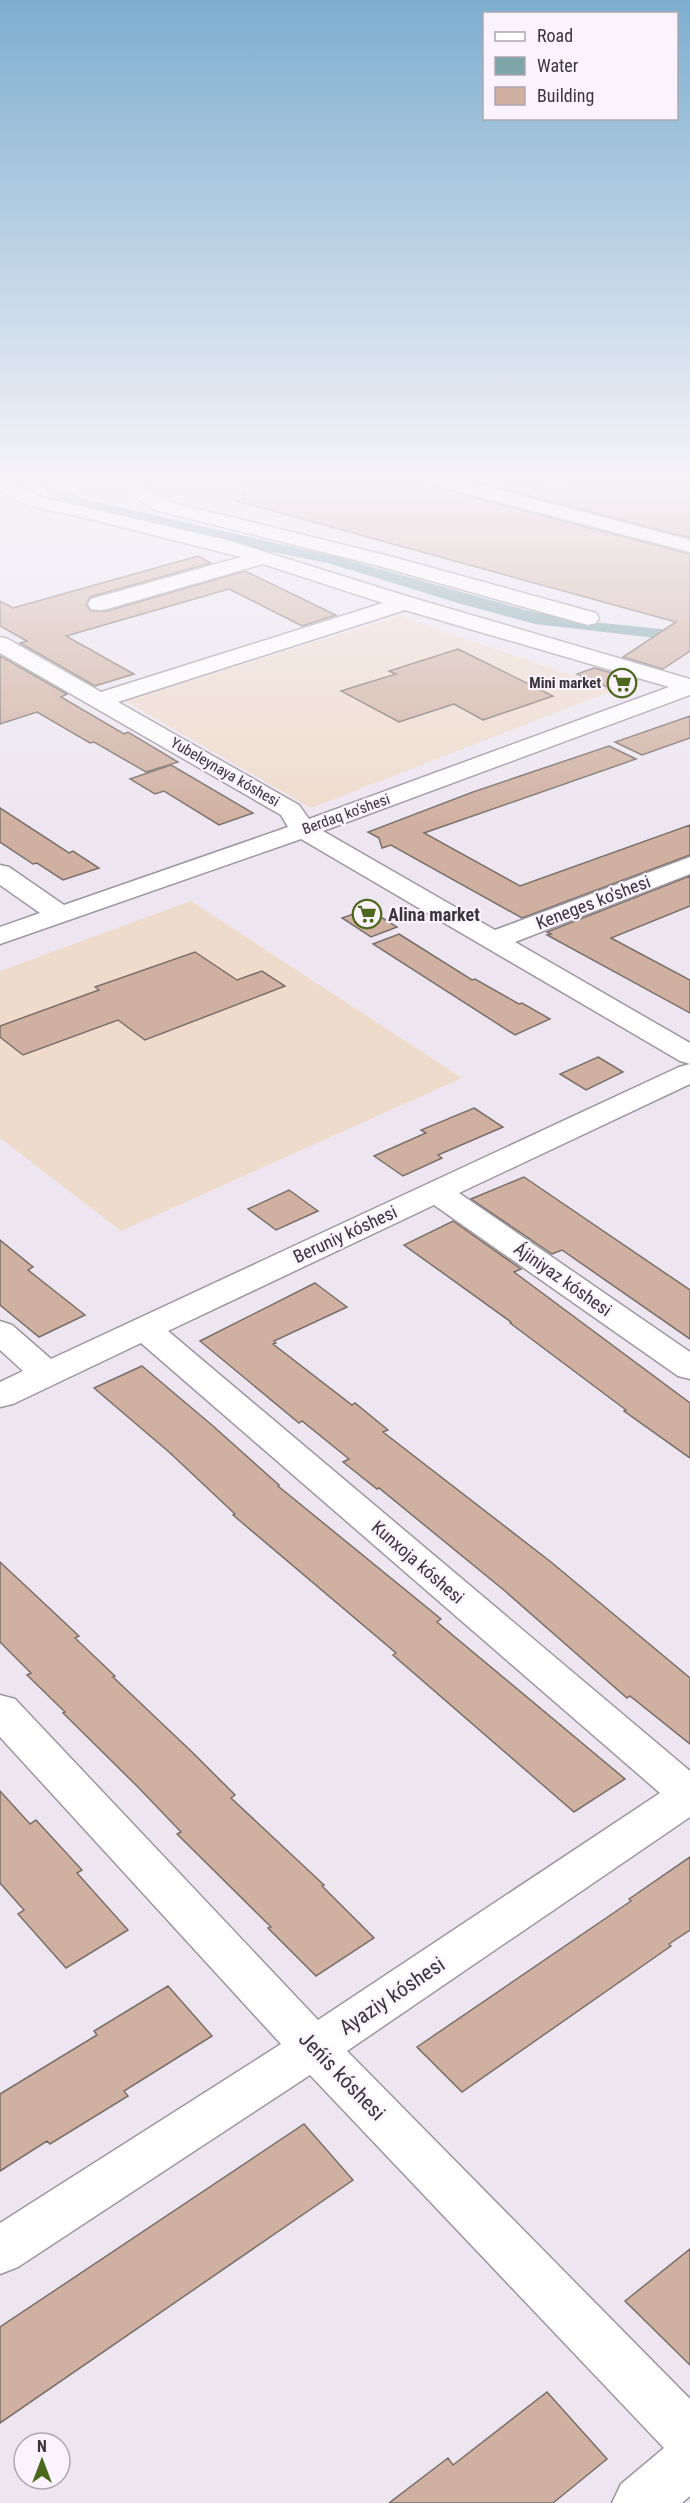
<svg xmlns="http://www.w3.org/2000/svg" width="690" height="2503" font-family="'Roboto Condensed',sans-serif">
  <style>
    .education { fill: #efdbcc }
    .water { fill: #7ea5aa }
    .building { fill: #d0b0a0; stroke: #7a6f6a; stroke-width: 1.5 }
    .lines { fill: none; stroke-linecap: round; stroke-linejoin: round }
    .minor-casing { stroke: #9c96a0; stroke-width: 3 }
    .minor { fill: #fff; fill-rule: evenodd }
    .labels { text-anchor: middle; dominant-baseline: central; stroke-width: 4.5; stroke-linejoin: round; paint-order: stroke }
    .far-poi-label { font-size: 15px; font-weight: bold; fill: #39363a; stroke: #faf3fe; text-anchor: end }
    .far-street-label { font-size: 15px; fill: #39363a; stroke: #faf3fe }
    .street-label { font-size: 18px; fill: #39363a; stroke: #faf3fe }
    .poi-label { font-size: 18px; font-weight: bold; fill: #39363a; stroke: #faf3fe; text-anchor: start }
    .near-street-label { font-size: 21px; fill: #39363a; stroke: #faf3fe }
  </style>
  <rect width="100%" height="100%" fill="#ede6f1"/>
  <!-- education -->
  <path class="education" d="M399 616 614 690 311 808 125 701Z
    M191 901 462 1078 121 1231 0 1138V971Z"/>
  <!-- water -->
  <path class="water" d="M39 478H54L66 491 88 500 337 557 526 610 573 620 690 632V642L535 624 458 603 331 564 234 544 70 503 48 493Z"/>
  <!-- building -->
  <path class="building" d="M246 478H418L422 484 690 554V651L663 669 623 657 676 622 237 501 244 498Z
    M462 478H523L567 489 569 478H690V538Z
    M198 556 211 563 90 597 86 605 91 611H107L245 571 336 615 302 626 229 589 66 636 134 674 95 686 20 643 27 641 0 626V601L13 608Z
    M458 649 553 696 483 720 454 704 399 722 341 691 396 674 389 671Z
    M0 656 67 694 61 697 124 734 128 732 178 762 146 772 94 742 90 743 37 712 0 724Z
    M594 668 637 680 612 689 577 674Z
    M690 716V738L642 755 615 742Z
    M609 746 636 759 424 833 520 886 690 825V855L522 918 391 845 382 848 379 838 368 832 473 792Z
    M171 765 253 813 219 825 164 791 155 794 130 779Z
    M0 808 69 853 73 851 99 868 63 880 37 863 33 864 0 842Z
    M690 876V906L611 938 690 980V1013L547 935 551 934 547 932Z
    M368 909 397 927 371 937 342 918Z
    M399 934 472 980 475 979 519 1004 522 1003 550 1019 515 1035 373 944Z
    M195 952 237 980 262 971 285 986 145 1040 118 1020 23 1055 0 1037V1026L99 990 95 987Z
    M598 1057 623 1072 586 1090 560 1074Z
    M474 1108 503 1127 438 1155 442 1158 403 1176 374 1156 426 1133 421 1130Z
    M524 1177 690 1290V1339L562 1250 552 1254 471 1199Z
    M289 1190 318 1211 276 1230 248 1209Z
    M453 1221 521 1269 514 1272 690 1403V1458L624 1411 626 1410 510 1323 511 1322 404 1245Z
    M0 1240 33 1267 28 1270 85 1315 39 1337 0 1305Z
    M315 1283 347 1307 274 1341 276 1343 273 1344 352 1405 355 1403 388 1430 383 1432 551 1562 690 1678V1744L630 1696 627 1698 505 1591 379 1488 377 1489 343 1462 349 1459 302 1421 299 1423 200 1341Z
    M142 1366 213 1426 279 1485 278 1486 441 1619 437 1622 625 1779 574 1812 393 1655 396 1653 233 1515 235 1514 169 1452 94 1388Z
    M0 1562 79 1636 75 1638 115 1676 113 1677 192 1752 235 1795 231 1798 324 1885 322 1886 374 1938 316 1976 268 1928 271 1927 177 1834 181 1832 137 1786 63 1713 65 1712 27 1675 31 1673 0 1642Z
    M0 1791 30 1824 36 1820 82 1870 77 1873 128 1930 66 1968 18 1914 24 1910 0 1883Z
    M690 1857V1930L669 1944 671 1946 462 2092 417 2047 631 1901 629 1899Z
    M168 1986 212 2036 124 2091 128 2096 50 2144 47 2141 0 2171V2094L97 2035 94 2031Z
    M304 2124 353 2180 0 2423V2327Z
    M690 2249V2365L625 2301Z
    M547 2392 607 2459 553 2503H389L448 2458 453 2465Z"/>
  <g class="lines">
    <!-- minor casing -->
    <g class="minor-casing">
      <path id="minor" d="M0 478 7 479 41 497 227 540 413 598 690 679V695L323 831 495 930 690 857V874L515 942 690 1043V1064L680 1061 301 839 0 944V927L40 913 0 885V865L9 867 64 905 288 827 281 815 0 653V637L8 639 101 692 383 603 263 564 107 609 99 610 91 609 88 604 91 599 241 557 74 515 28 506 0 491ZM405 610 669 687 309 819 299 805 118 702Z
        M127 478H143L147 488 169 502 389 556 596 613 599 618 596 623 588 625 375 565 155 510 131 495Z
        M420 478H453L690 540V552L423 482Z
        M690 1064V1084L459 1193 690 1352V1379L678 1376 434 1205 168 1331 690 1771V1817L347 2051 690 2399V2496L682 2503H612L621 2484 664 2448 310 2075 18 2267 0 2274V2223L281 2044 0 1737V1695L15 1699 318 2020 660 1793 141 1343 13 1404 0 1407V1382L23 1371 0 1350V1321L12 1325 51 1359 679 1067Z"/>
    </g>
    <!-- minor -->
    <use href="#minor" class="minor"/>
  </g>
  <!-- sky -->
  <linearGradient id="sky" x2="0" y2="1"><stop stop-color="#7daecf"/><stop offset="0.58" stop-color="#f7f4f9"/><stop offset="1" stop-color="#f7f4f9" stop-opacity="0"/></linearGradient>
  <rect width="690" height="828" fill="url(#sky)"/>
  <!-- icons -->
  <defs>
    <g id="supermarket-ring" transform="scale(1.5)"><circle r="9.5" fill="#faf3fe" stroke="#4b681c" stroke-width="1.5"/><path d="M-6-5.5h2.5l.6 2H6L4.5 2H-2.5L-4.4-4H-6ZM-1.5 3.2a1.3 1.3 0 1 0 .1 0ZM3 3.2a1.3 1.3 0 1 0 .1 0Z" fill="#4b681c"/></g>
  </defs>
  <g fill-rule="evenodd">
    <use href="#supermarket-ring" x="622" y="683"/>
    <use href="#supermarket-ring" x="367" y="914"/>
  </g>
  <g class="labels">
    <!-- far-poi labels -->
    <g class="far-poi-label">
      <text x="601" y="683">Mini market</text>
    </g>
    <!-- far-street labels -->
    <g class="far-street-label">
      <text transform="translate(225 772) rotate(30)">Yubeleynaya kóshesi</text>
      <text transform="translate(346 814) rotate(-20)">Berdaq ko'shesi</text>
    </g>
    <!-- street labels -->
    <g class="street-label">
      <text transform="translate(593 902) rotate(-21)">Keneges ko'shesi</text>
      <text transform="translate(345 1234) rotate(-25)">Beruniy kóshesi</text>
      <text transform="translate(563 1279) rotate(35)">Ájiniyaz kóshesi</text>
      <text transform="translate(418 1562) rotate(41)">Kunxoja kóshesi</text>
    </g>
    <!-- poi labels -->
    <g class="poi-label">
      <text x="388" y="914">Alina market</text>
    </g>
    <!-- near-street labels -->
    <g class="near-street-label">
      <text transform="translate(392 1996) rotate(-34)">Ayaziy kóshesi</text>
      <text transform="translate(342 2076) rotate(46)">Jeńis kóshesi</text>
    </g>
  </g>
  <!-- legend -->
  <rect x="483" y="12" width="195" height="108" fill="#faf3fe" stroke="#ada7b0" stroke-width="1.5"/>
  <rect x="495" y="32" width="30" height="9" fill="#ffffff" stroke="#ada7b0" stroke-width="1.5"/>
  <text x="537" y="42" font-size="18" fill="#39363a">Road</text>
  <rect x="495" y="57" width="30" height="18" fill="#7ea5aa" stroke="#ada7b0" stroke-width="1.5"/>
  <text x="537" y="72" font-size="18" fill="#39363a">Water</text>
  <rect x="495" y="87" width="30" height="18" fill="#d0b0a0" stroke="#ada7b0" stroke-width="1.5"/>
  <text x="537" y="102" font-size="18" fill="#39363a">Building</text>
  <!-- north arrow -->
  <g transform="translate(42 2461)"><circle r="28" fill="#faf3fe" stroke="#ada7b0" stroke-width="1.5"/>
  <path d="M0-4.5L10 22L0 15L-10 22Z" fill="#4b681c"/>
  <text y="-9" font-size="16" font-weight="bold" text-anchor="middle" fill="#39363a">N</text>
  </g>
</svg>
